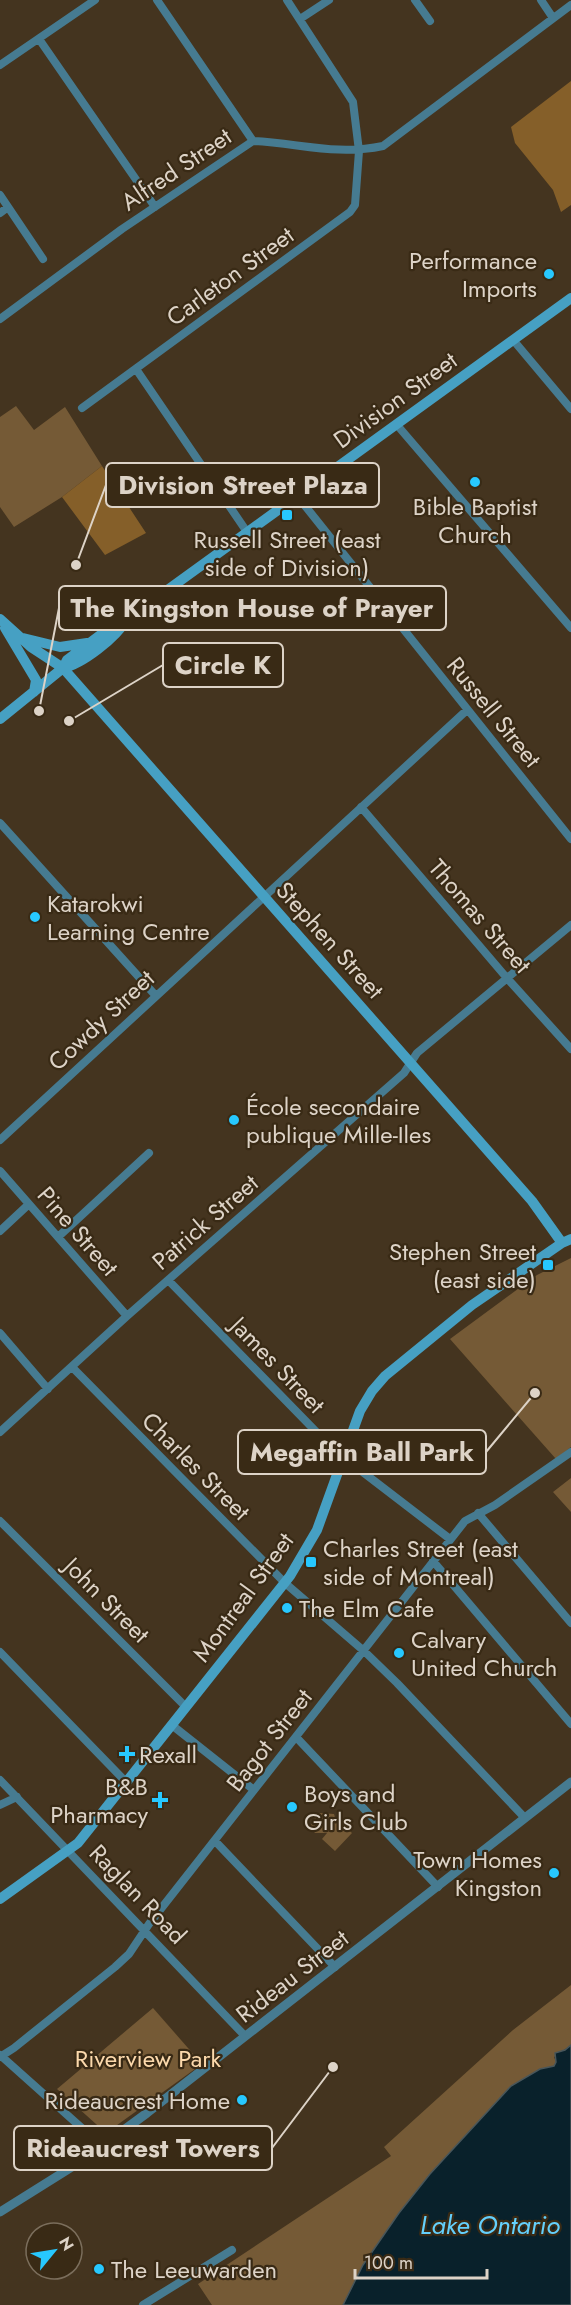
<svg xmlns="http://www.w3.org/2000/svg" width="571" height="2305" font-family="Jost,sans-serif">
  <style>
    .green { fill: #755a36 }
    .forest { fill: #855f29 }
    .water { fill: #09212b; stroke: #49565a; stroke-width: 1.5 }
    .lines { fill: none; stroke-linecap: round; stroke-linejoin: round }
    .minor { stroke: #467b91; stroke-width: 8 }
    .tertiary { stroke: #467b91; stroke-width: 9 }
    .secondary { stroke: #46a0c3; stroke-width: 10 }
    .poi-dot { fill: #27c8ff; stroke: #392a15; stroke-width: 2 }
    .labels { text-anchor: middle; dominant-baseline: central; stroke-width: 4.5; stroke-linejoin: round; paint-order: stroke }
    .street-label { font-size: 24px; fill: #ddd3c7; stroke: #392a15 }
    .poi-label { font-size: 24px; fill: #ddd3c7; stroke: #392a15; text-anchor: start }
    .park-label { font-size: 24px; fill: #fcd9ac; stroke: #392a15 }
    .water-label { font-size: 26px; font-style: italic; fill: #64d0fc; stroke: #392a15 }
    .leader { fill: none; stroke: #ddd3c7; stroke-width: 2 }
    .callout-dot { fill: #ddd3c7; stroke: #392a15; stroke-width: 2 }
    .callout { fill: #392a15; stroke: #ddd3c7; stroke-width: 2 }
    .callout-label { font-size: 26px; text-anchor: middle; font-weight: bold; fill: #ddd3c7 }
  </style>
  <rect width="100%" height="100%" fill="#44341f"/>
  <!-- green -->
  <path class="green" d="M16 406 34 430 65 407 102 466 62 497 14 527 0 507V417Z
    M571 1258V1447L556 1459 450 1339 537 1275Z
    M571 1478V1512L553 1492Z
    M320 1813 334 1814 337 1823 339 1821 352 1833 335 1851 322 1839 327 1833H315L310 1827 316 1816Z
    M571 1985V2045L554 2057 556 2062 554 2066 430 2174 399 2213 363 2265 343 2305H212L198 2284 391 2156 384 2147 513 2030Z
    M153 2008 202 2064 106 2133 57 2089Z"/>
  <!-- forest -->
  <path class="forest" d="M571 81V205L561 212 553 190 515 143 511 127Z
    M102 466 146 533 105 555 62 497Z"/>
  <!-- water -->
  <path class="water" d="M571 2045V2305H343L363 2265 399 2213 430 2174 511 2086 540 2069 554 2066 556 2062 555 2053 565 2050Z"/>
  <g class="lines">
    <!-- minor -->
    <path class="minor" d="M157 0 253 141
      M415 0 430 21
      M541 0 553 18
      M300 19 329 0
      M39 39 155 207
      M0 65 95 0
      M0 195 43 259
      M0 213 8 207
      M0 319 122 229 253 141C299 143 336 156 383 146L571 5
      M514 341 571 409
      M136 369 247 532
      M82 408 350 212 355 205 359 151 353 102 287 0
      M397 425 571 628
      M298 497 571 839
      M361 807 506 977 571 1049
      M0 823 156 996
      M0 1140 467 710
      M0 1171 127 1316
      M0 1231 29 1204
      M58 1237 149 1153
      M168 1280 334 1450 450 1539
      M0 1333 48 1389
      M72 1367 285 1583 364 1651 397 1683 524 1817
      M0 1432 127 1316 404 1073 417 1053 571 925
      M478 1513 571 1623
      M0 1521 186 1707
      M433 1561 571 1724
      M0 1652 127 1783
      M173 1726 254 1790
      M296 1737 438 1887
      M0 1780 245 2036
      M0 1805 17 1797
      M215 1841 335 1967
      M0 2055 102 2146
      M0 2057 14 2048 115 1967 129 1954 149 1924 465 1521 495 1505 571 1452
      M143 2305 232 2250"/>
    <!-- tertiary -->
    <path class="tertiary" d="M0 2212 83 2160 147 2113 571 1782"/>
    <!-- secondary -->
    <path class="secondary" d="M0 619 31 647 63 668 532 1201 562 1243
      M5 628 36 680 34 692
      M23 638 60 647 87 643
      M63 668C82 664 116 638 126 620
      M0 719 63 668 67 660 115 624 126 620 571 298
      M0 1899 78 1843 290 1576 317 1530 360 1411 372 1391 385 1376 472 1305 562 1243 571 1239"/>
  </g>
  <!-- markers -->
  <g class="poi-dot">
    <circle cx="549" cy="274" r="6"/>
    <circle cx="475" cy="482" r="6"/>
    <rect x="281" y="509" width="12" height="12" rx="3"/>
    <circle cx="35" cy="917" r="6"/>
    <circle cx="234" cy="1120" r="6"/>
    <rect x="542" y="1259" width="12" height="12" rx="3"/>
    <rect x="305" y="1556" width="12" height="12" rx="3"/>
    <circle cx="287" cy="1608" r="6"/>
    <circle cx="399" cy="1653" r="6"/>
    <path d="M124 1745h6v6h6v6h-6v6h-6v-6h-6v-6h6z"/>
    <path d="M157 1791h6v6h6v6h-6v6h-6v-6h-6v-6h6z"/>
    <circle cx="292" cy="1807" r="6"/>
    <circle cx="554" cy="1873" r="6"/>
    <circle cx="242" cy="2100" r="6"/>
    <circle cx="99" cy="2269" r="6"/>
  </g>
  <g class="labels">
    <!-- street labels -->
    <g class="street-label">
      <text transform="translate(176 169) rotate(-34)">Alfred Street</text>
      <text transform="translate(230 276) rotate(-36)">Carleton Street</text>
      <text transform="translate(395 400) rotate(-36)">Division Street</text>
      <text transform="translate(494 712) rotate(51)">Russell Street</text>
      <text transform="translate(480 916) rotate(49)">Thomas Street</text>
      <text transform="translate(330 940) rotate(48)">Stephen Street</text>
      <text transform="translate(101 1020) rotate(-43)">Cowdy Street</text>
      <text transform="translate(205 1222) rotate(-41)">Patrick Street</text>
      <text transform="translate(78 1231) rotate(49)">Pine Street</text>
      <text transform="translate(278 1365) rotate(46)">James Street</text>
      <text transform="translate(196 1466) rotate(45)">Charles Street</text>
      <text transform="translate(243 1597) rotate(-54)">Montreal Street</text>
      <text transform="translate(107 1600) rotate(45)">John Street</text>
      <text transform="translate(269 1740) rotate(-52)">Bagot Street</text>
      <text transform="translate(138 1894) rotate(46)">Raglan Road</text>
      <text transform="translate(292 1976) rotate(-38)">Rideau Street</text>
    </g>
    <!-- poi labels -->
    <g class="poi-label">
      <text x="537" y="260" text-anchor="end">Performance<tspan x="537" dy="28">Imports</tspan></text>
      <text x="475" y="506" text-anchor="middle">Bible Baptist<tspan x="475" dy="28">Church</tspan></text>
      <text x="287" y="539" text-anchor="middle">Russell Street (east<tspan x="287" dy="28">side of Division)</tspan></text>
      <text x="47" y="903">Katarokwi<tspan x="47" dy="28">Learning Centre</tspan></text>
      <text x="246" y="1106">École secondaire<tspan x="246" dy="28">publique Mille-Iles</tspan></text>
      <text x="536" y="1251" text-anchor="end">Stephen Street<tspan x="536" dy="28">(east side)</tspan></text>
      <text x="323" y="1548">Charles Street (east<tspan x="323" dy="28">side of Montreal)</tspan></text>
      <text x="299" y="1608">The Elm Cafe</text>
      <text x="411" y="1639">Calvary<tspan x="411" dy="28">United Church</tspan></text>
      <text x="139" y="1754">Rexall</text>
      <text x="148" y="1786" text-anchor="end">B&amp;B<tspan x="148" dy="28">Pharmacy</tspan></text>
      <text x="304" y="1793">Boys and<tspan x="304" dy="28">Girls Club</tspan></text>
      <text x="542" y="1859" text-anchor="end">Town Homes<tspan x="542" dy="28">Kingston</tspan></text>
      <text x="230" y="2100" text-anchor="end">Rideaucrest Home</text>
      <text x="111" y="2269">The Leeuwarden</text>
    </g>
    <!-- park labels -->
    <g class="park-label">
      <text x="148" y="2058">Riverview Park</text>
    </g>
    <!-- water labels -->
    <g class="water-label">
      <text x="490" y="2225">Lake Ontario</text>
    </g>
  </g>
  <!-- callouts -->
  <path class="leader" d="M76 565L106 485M39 711L59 608M69 721L163 665M535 1393L486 1452M333 2067L272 2148"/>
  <g class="callout-dot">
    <circle cx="76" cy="565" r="6"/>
    <circle cx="39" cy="711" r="6"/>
    <circle cx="69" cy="721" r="6"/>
    <circle cx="535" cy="1393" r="6"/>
    <circle cx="333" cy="2067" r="6"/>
  </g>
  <g class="callout">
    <rect x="106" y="463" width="273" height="44" rx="6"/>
    <rect x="59" y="586" width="387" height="44" rx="6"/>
    <rect x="163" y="643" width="120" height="44" rx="6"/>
    <rect x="238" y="1430" width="248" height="44" rx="6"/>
    <rect x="14" y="2126" width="258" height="44" rx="6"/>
  </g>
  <g class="callout-label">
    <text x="243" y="494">Division Street Plaza</text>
    <text x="252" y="617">The Kingston House of Prayer</text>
    <text x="223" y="674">Circle K</text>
    <text x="362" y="1461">Megaffin Ball Park</text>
    <text x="143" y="2157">Rideaucrest Towers</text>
  </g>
  <!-- north arrow -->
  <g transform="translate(54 2251) rotate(60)"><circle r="28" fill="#392a15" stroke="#7b6e5c" stroke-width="1.5"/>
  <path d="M0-4.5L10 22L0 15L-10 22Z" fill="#27c8ff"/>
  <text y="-9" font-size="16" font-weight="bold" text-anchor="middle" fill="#ddd3c7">N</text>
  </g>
  <!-- scale -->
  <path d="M355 2269v9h132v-9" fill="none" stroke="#ddd3c7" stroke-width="3"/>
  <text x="364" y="2269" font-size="18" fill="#ddd3c7" stroke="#392a15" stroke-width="4.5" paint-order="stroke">100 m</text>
</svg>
